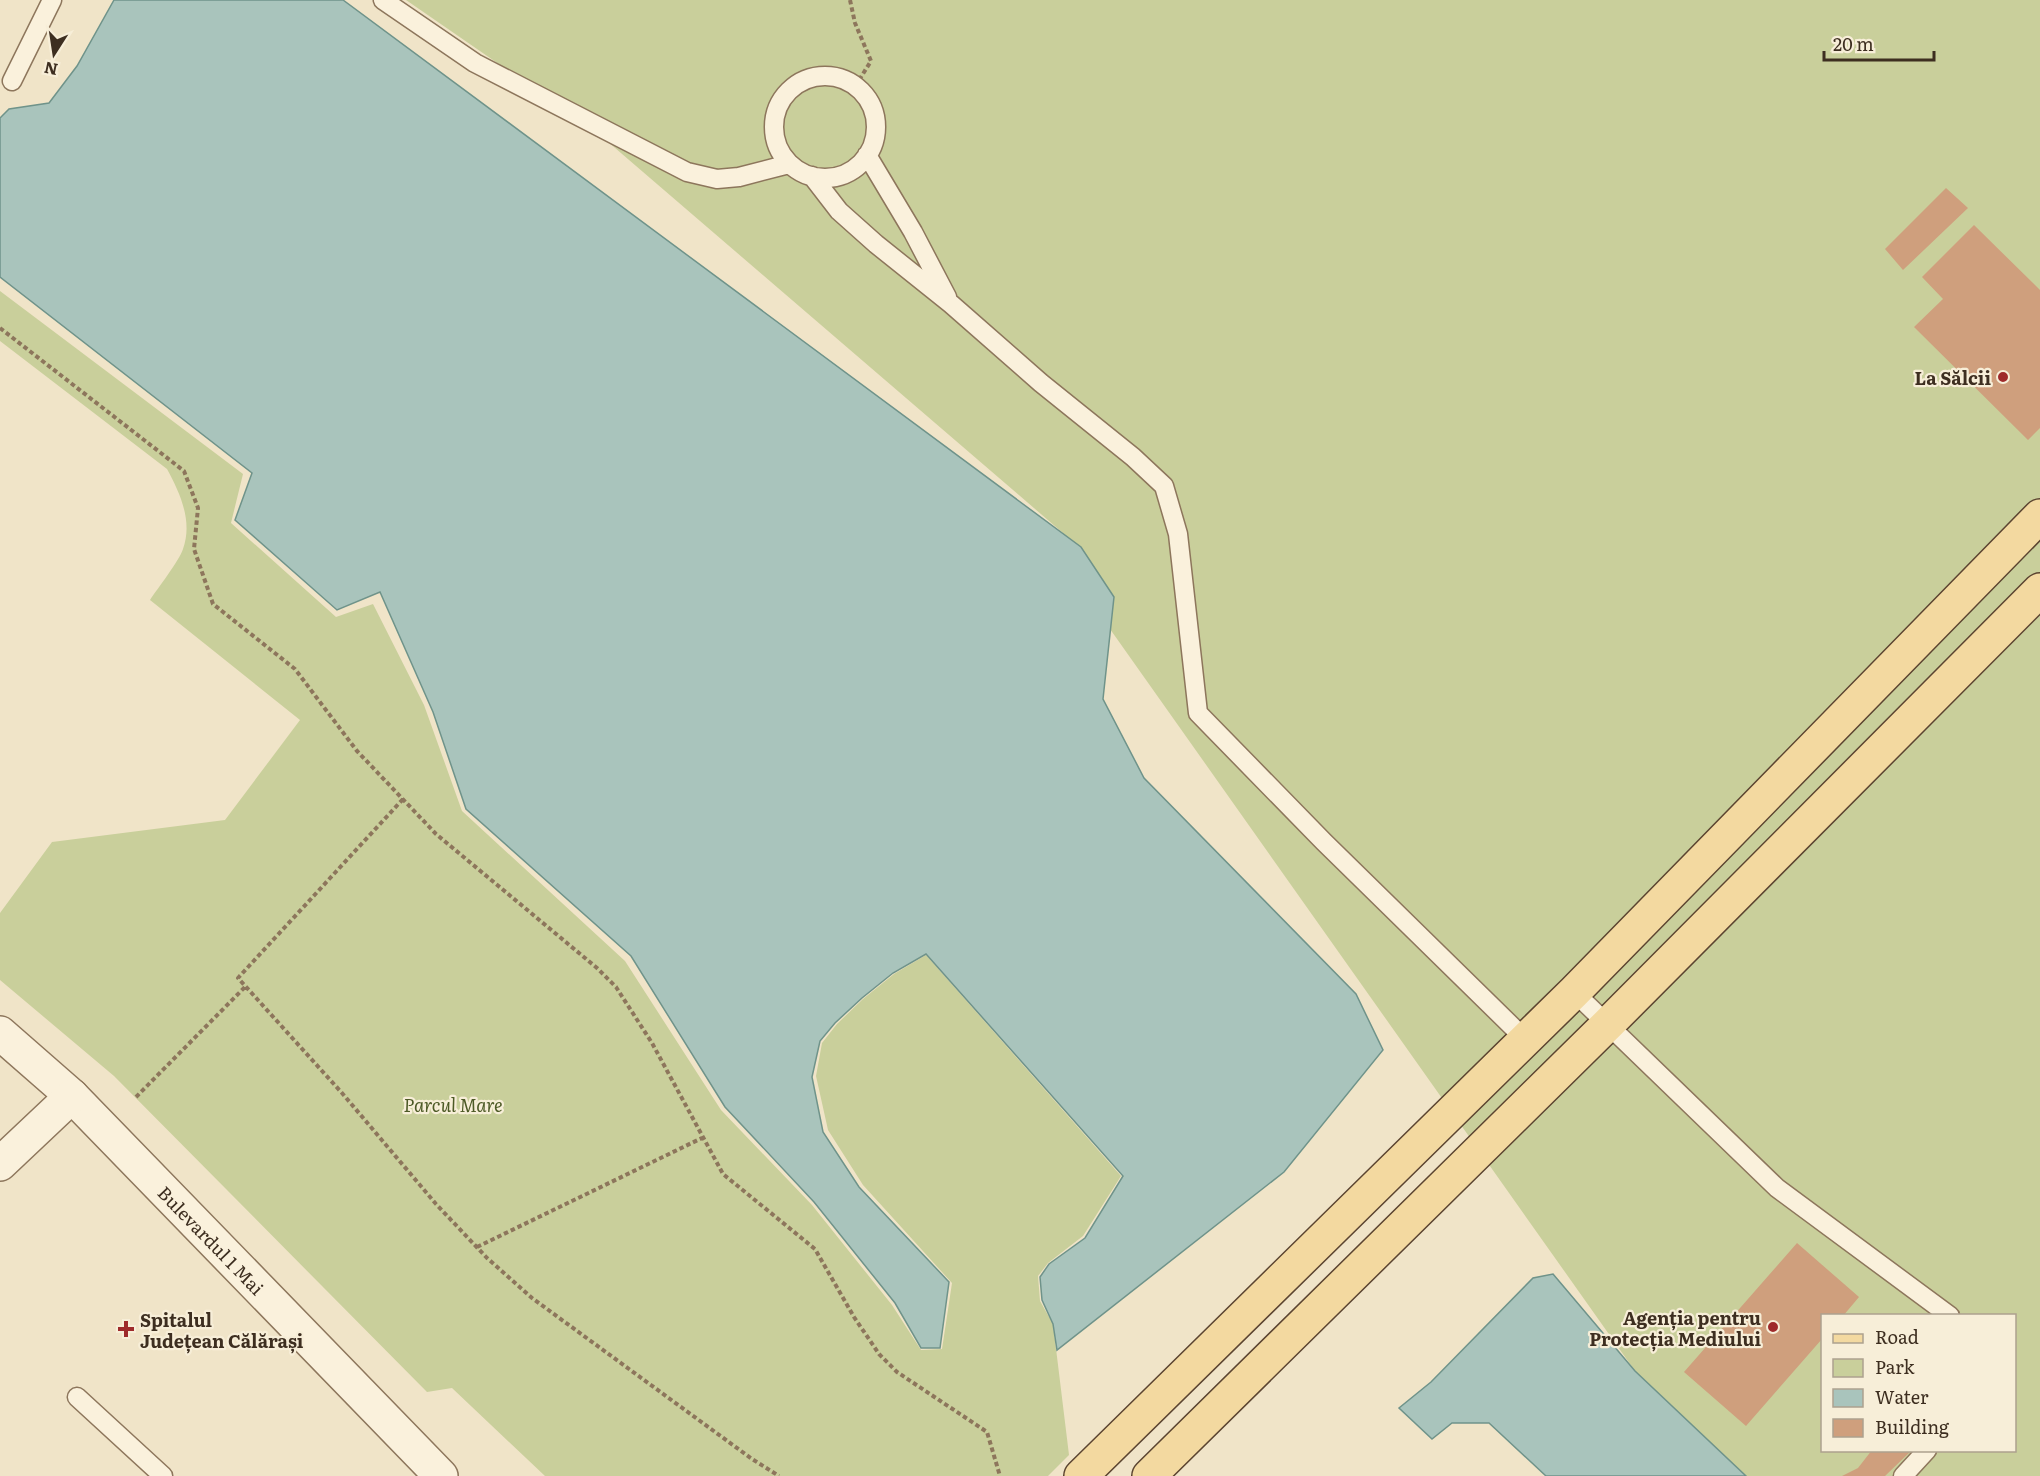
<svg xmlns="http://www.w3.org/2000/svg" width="2040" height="1476" font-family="Literata,serif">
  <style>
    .green { fill: #c9cf9b; fill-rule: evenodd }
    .water { fill: #a9c4bc; stroke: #6f938a; stroke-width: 1.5 }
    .building { fill: #cf9f7d }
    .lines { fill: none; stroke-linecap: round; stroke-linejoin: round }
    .lane-casing { stroke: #8d765c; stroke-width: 21 }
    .street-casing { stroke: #8d765c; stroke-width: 36 }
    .primary-casing { stroke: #5b4430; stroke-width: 36 }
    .path { stroke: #8d765c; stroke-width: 4; stroke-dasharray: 4.5 3; stroke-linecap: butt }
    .lane { stroke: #faf1dc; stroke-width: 18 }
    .street { stroke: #faf1dc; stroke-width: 33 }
    .primary { stroke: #f3d9a0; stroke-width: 33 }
    .poi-dot { fill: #9e2a2b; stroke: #f7eed8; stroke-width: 2 }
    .labels { text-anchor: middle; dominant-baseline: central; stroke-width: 4.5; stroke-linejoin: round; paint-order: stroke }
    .poi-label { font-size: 18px; font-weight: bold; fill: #3d2e20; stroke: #f7eed8; text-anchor: end }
    .park-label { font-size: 18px; font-style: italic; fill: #4d5a26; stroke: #f7eed8 }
    .street-label { font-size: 18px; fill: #3d2e20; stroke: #f7eed8 }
  </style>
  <rect width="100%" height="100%" fill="#f0e4c8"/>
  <!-- green -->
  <path class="green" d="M406 0H2040V1476H1746L1635 1371 1093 605 1063 533 593 129ZM1822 1316H2014V1450H1822Z
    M0 291 243 474 231 523 336 617 373 604 424 705 462 811 625 961 721 1110 812 1205 892 1305 921 1350 942 1349 952 1283 863 1185 828 1130 816 1076 822 1043 837 1024 863 999 894 974 926 955 1121 1176 1083 1236 1048 1263 1038 1276 1040 1301 1053 1324 1069 1455 1048 1476H545L452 1388 427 1392 114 1076 0 980V913L52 842 225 820 300 720 150 600C158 588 179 561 183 549 193 521 180 493 167 469L0 341Z"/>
  <!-- water -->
  <path class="water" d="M114 0H343L1081 547 1114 597 1103 699 1144 778 1356 994 1383 1050 1284 1172 1057 1350 1053 1324 1042 1300 1040 1277 1049 1264 1085 1238 1123 1176 926 954 893 973 862 998 835 1023 820 1041 812 1077 823 1132 859 1187 949 1282 940 1348H921L895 1303 814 1202 725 1107 631 956 466 809 433 712 380 592 337 610 235 520 252 473 0 277V118L9 109 49 103 77 66Z
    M1553 1274 1635 1371 1746 1476H1546L1489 1423H1452L1432 1439 1399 1408 1431 1382 1533 1278Z"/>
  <!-- building -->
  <path class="building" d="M1946 188 1968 208 1903 270 1885 249Z
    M1974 225 2040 290V428L2028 440 1914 327 1943 299 1922 277Z
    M1797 1243 1859 1297 1843 1316H1822V1339L1746 1426 1684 1372Z
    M1872 1450H1912L1885 1476H1842L1858 1468Z"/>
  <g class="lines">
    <!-- lane casing -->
    <g class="lane-casing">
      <path id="lane" d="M383 0 475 63 687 172 717 179 739 177 789 164
        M774 127a51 51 0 1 1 102 0a51 51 0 1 1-102 0Z
        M12 81 52 0
        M867 155 913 232 947 297
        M812 176 839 211 876 244 951 304 1041 383 1133 457 1164 486 1178 534 1198 713 1324 842 1525 1039
        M1574 992 1777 1188 1950 1316
        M77 1397 163 1476
        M1903 1476 1927 1450"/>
    </g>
    <!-- street casing -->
    <g class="street-casing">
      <g id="street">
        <path id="s1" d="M0 1033 72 1096 441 1476"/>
        <path d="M0 1164 72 1096"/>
      </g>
    </g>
    <!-- primary casing -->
    <g class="primary-casing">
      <path id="primary" d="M1081 1476 1574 992 2040 516
        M1149 1476 1608 1024 2040 590"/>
    </g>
    <!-- path -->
    <path class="path" d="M850 0 855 23 871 61 856 85
      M0 328 184 471 198 508 194 549 213 604 295 669 357 751 436 834 597 968 616 987 652 1043 723 1174 815 1249 854 1317 879 1354 897 1372 987 1432 1000 1476
      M403 799 238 978 342 1093 436 1204 487 1258 532 1298 752 1459 779 1476
      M136 1097 245 987
      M477 1247 702 1138"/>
    <!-- lane -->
    <use href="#lane" class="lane"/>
    <!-- street -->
    <use href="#street" class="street"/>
    <!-- primary -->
    <use href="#primary" class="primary"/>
  </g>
  <!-- markers -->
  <g class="poi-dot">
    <circle cx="2003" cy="377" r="6"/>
    <circle cx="1773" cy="1327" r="6"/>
    <path d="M123 1320h6v6h6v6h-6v6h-6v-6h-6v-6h6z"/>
  </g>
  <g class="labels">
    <!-- poi labels -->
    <g class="poi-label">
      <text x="1991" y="377">La Sălcii</text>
      <text x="1761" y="1317">Agenția pentru<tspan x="1761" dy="21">Protecția Mediului</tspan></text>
      <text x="140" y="1319" text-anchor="start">Spitalul<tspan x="140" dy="21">Județean Călărași</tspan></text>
    </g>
    <!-- park labels -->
    <g class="park-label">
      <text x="453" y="1104">Parcul Mare</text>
    </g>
    <!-- street labels -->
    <g class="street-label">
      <text stroke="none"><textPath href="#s1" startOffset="296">Bulevardul 1 Mai</textPath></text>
    </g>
  </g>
  <!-- legend -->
  <rect x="1821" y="1314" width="195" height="138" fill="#f7eed8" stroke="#ada18e" stroke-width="1.5"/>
  <rect x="1833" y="1334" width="30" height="9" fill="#f3d9a0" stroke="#ada18e" stroke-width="1.5"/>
  <text x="1875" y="1344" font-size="18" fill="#3d2e20">Road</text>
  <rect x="1833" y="1359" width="30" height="18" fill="#c9cf9b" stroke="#ada18e" stroke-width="1.5"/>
  <text x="1875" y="1374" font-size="18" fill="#3d2e20">Park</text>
  <rect x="1833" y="1389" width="30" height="18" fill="#a9c4bc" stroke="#ada18e" stroke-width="1.5"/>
  <text x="1875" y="1404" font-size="18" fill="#3d2e20">Water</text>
  <rect x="1833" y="1419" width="30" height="18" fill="#cf9f7d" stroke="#ada18e" stroke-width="1.5"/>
  <text x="1875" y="1434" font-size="18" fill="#3d2e20">Building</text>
  <!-- north arrow -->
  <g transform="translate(54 54) rotate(192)" stroke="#f7eed8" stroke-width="4.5" paint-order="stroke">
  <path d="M0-4.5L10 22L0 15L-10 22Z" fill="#3d2e20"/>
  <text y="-9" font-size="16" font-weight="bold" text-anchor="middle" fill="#3d2e20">N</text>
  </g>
  <!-- scale -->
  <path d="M1824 51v9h110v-9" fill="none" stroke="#3d2e20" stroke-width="3"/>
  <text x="1833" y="51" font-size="18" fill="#3d2e20" stroke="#f7eed8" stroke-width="4.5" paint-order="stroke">20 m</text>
</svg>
